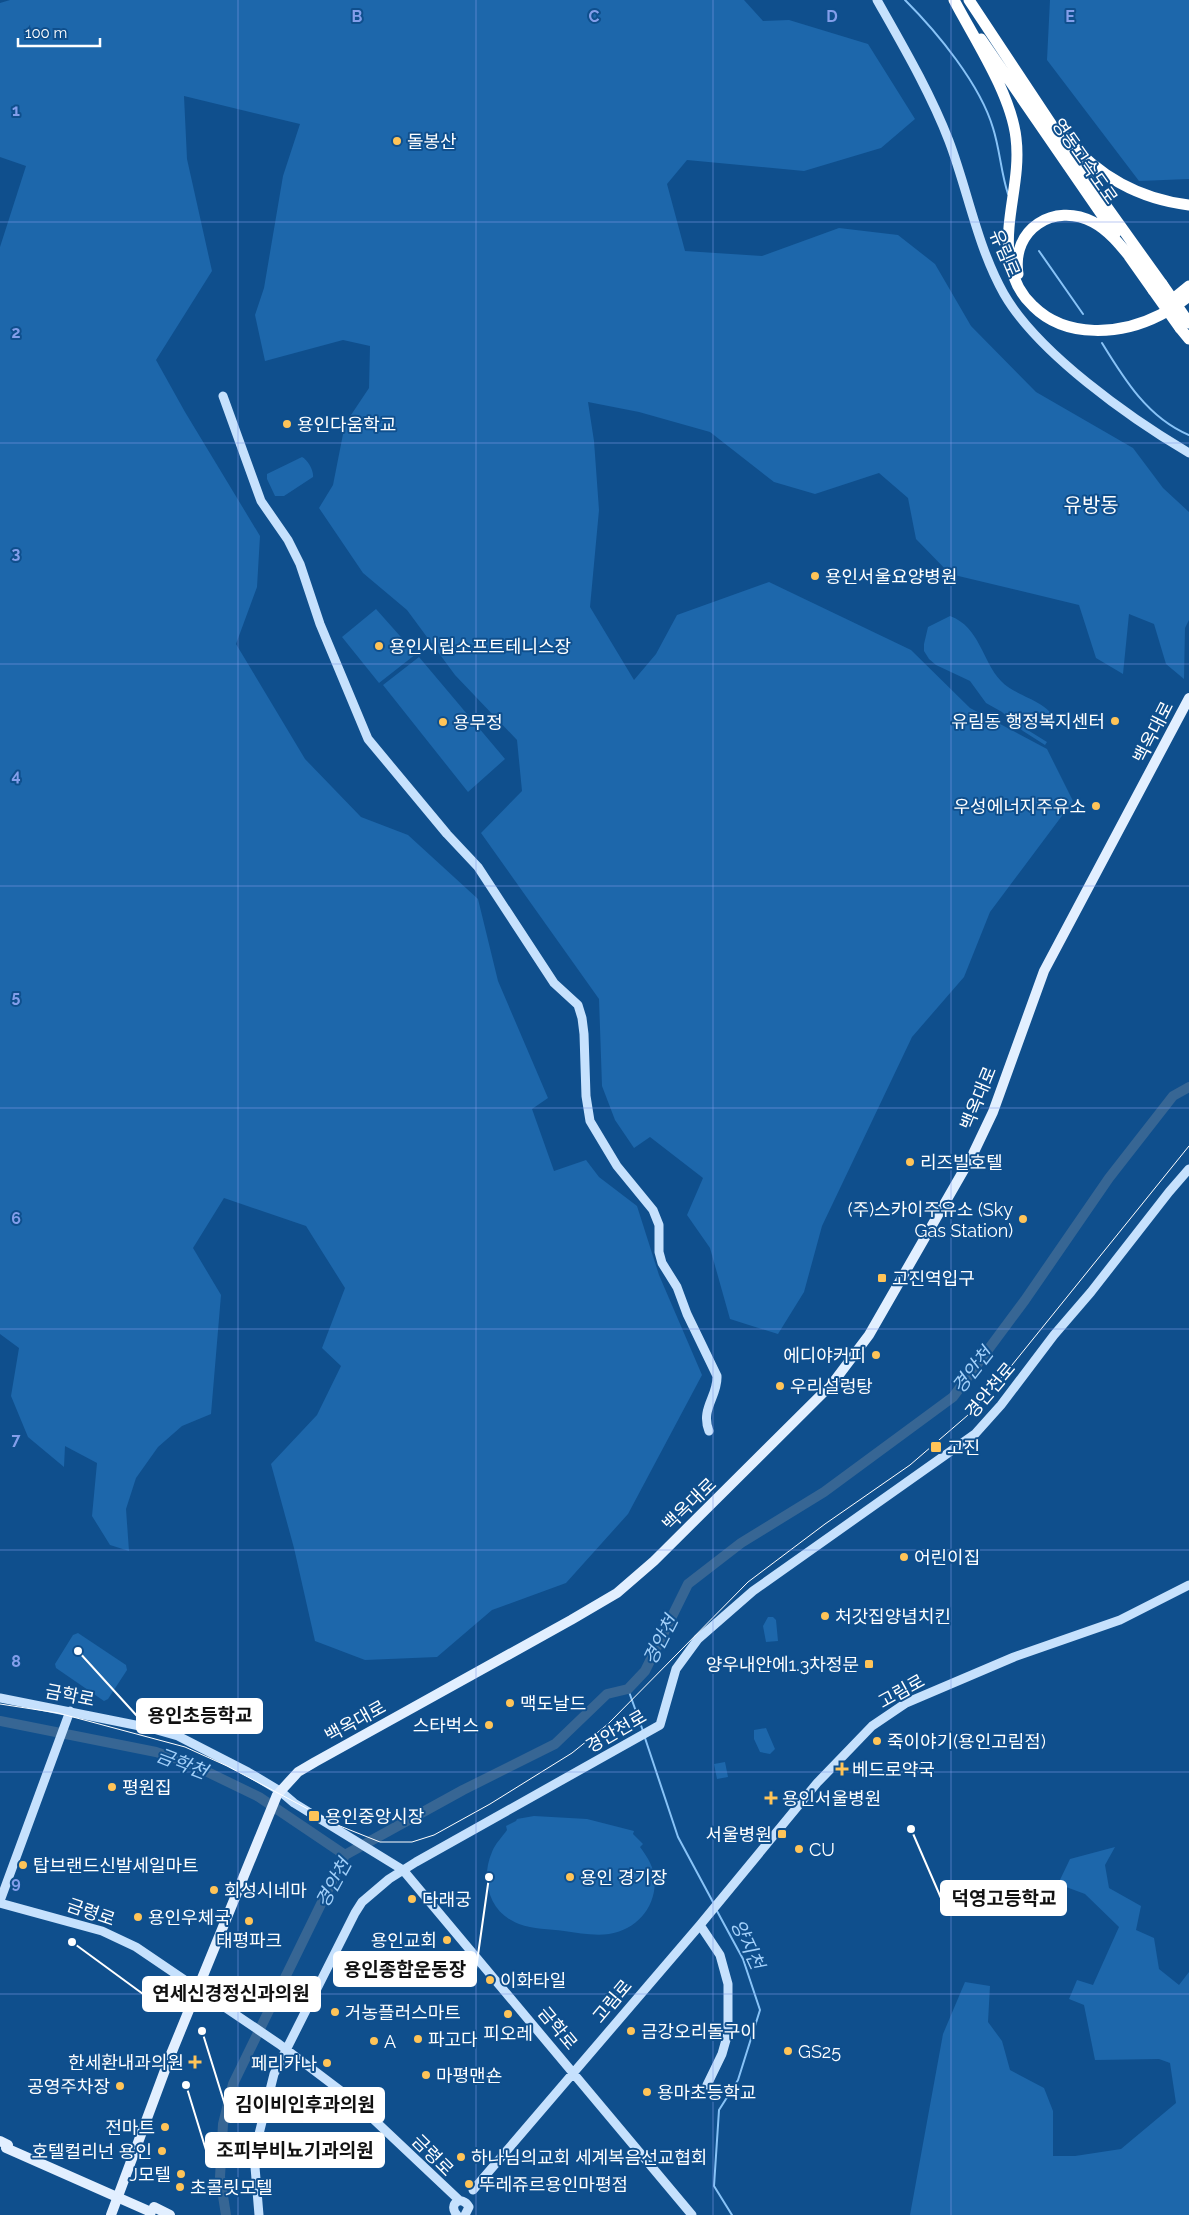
<svg xmlns="http://www.w3.org/2000/svg" width="1189" height="2215" font-family="Raleway,'Noto Sans KR',sans-serif">
  <style>
    .green { fill: #1d67ab }
    .lines { fill: none; stroke-linecap: round; stroke-linejoin: round }
    .stream { stroke: #88c3f7; stroke-width: 2 }
    .river { stroke: #376694; stroke-width: 10 }
    .secondary { stroke: #c6e1fd; stroke-width: 9 }
    .primary { stroke: #e2efff; stroke-width: 10 }
    .highway { stroke: #fff; stroke-width: 11 }
    .tram { stroke: #fff; stroke-width: 1 }
    .primary-bridge { stroke: #e2efff; stroke-width: 10 }
    .highway-bridge { stroke: #fff; stroke-width: 11 }
    .grid { fill: none; stroke: #839eea; stroke-width: 1; stroke-opacity: 0.55 }
    .poi-dot { fill: #ffc458; stroke: #0f4f8d; stroke-width: 2 }
    .labels { text-anchor: middle; dominant-baseline: central; stroke-width: 4; stroke-linejoin: round; paint-order: stroke }
    .poi-label { font-size: 18px; fill: #fff; stroke: #0f4f8d; text-anchor: start }
    .street-label { font-size: 18px; fill: #fff; stroke: #0f4f8d }
    .water-label { font-size: 19px; font-style: italic; fill: #a2d0fa; stroke: #0f4f8d }
    .quarter-label { font-size: 20px; fill: #fff; stroke: #0f4f8d }
    .grid-label { font-size: 16px; text-anchor: middle; font-weight: bold; fill: #839eea; stroke: #0f4f8d; stroke-width: 4; stroke-linejoin: round; paint-order: stroke }
    .leader { fill: none; stroke: #fff; stroke-width: 2 }
    .callout-dot { fill: #fff; stroke: #0f4f8d; stroke-width: 2 }
    .callout { fill: #fff; stroke: #fff; stroke-width: 2 }
    .callout-label { font-size: 19px; text-anchor: middle; font-weight: bold; fill: #111 }
  </style>
  <rect width="100%" height="100%" fill="#0f4f8d"/>
  <!-- green -->
  <path class="green" d="M10 0H744L763 21 789 20 868 44 915 119 881 148 804 171 687 160 667 184 685 251 762 256 839 228 898 235 935 264 971 326 1036 392 1133 448 1163 488 1189 512V620L1185 628 1184 679 1166 664 1154 624 1129 614 1123 674 1096 658 1079 605 950 574 916 539 908 498 879 473 815 494 774 482 710 432 639 412 588 402 594 441 599 510 590 607 634 680 656 654 677 615 769 582 911 650 970 708 1047 749 1073 801 990 912 964 977 912 1037 822 1226 804 1292 778 1334 730 1319 710 1248 687 1215 703 1178 650 1137 634 1148 615 1120 602 1086 599 999 481 833 522 791 517 740 455 675 407 610 363 573 319 508 333 485 345 424 369 388 370 346 343 340 265 361 255 315 264 288 283 176 300 124 184 96 187 159 212 271 156 360 185 412 260 536 257 587 236 644 305 759 361 817 408 835 478 899 498 981 548 1098 532 1109 554 1171 586 1160 599 1177 637 1206 659 1275 702 1375 628 1514 566 1583 492 1610 437 1657 365 1660 315 1641 294 1548 271 1464 317 1415 341 1366 322 1348 345 1288 306 1226 224 1198 193 1248 221 1295 211 1414 182 1426 158 1447 136 1478 126 1509 129 1551 110 1545 92 1516 97 1463 65 1446 64 1467 28 1437 11 1396 19 1348 0 1334V247L26 166 0 157V3Z
    M1050 0H1189V179L1139 181 1047 60Z
    M302 457C308 460 314 471 313 477L284 496H275L267 479V474Z
    M376 609 416 654 379 683 342 637Z
    M950 616C980 627 982 661 1001 681 1017 698 1052 701 1057 725L1037 712 1026 729 1047 742 1045 745 1023 731 1002 712 986 703 970 681 936 665 929 659 924 651V644L928 627Z
    M419 657 505 759 468 792 383 685Z
    M768 1617H773L776 1620 778 1641 766 1642 763 1626Z
    M78 1633 126 1665 127 1670 108 1699 104 1701 56 1668 55 1664 73 1635Z
    M766 1728 775 1749 770 1754 760 1752 754 1739V1730Z
    M725 1762 728 1777 717 1779 714 1764Z
    M534 1816 587 1819 634 1831 633 1834 643 1844 640 1847C646 1855 652 1864 654 1874 659 1904 638 1930 609 1934 594 1936 579 1933 564 1931 549 1929 533 1929 519 1924 489 1913 480 1879 492 1852 495 1844 502 1837 507 1830L506 1826 516 1821 517 1819Z
    M1115 1847 1105 1865 1109 1888 1141 1906 1136 1930 1154 1938 1159 1969 1179 1985 1189 1972V2215H910L943 2034 965 1982 990 1986 988 2022 1002 2041 1010 2070 1044 2088 1053 2111V2156H1075L1121 2149 1176 2103 1170 2063 1159 2059 1095 2060 1084 2005 1069 1999 1077 1980 1093 1985 1119 1927 1085 1894 1058 1884 1070 1859Z"/>
  <g class="lines">
    <!-- stream -->
    <path class="stream" d="M905 0C937 32 980 84 993 128 1000 150 1001 173 1008 194
      M1039 251 1083 314
      M1102 343C1124 379 1148 418 1189 435
      M628 1689 643 1731
      M645 1738 678 1837 714 1904
      M717 1911 743 1959 760 2010 738 2080 719 2110 714 2186 732 2215"/>
    <!-- river -->
    <path class="river" d="M0 1721 156 1752 189 1763 259 1797 345 1855
      M226 2215 220 2177 223 2124 233 2084 345 1855 463 1790 555 1744 607 1694 628 1689 645 1671 688 1584 741 1543 824 1492 953 1397 1025 1300 1109 1178 1173 1096 1189 1087"/>
    <!-- secondary -->
    <path class="secondary" d="M877 0C903 46 930 92 949 141 968 191 977 246 1004 294 1038 353 1130 418 1189 453
      M223 396 261 501 288 540 300 564 320 624 368 739 447 834 478 867 554 983 578 1005 582 1018 584 1034 586 1096 590 1121 617 1166 653 1210 659 1225V1252L662 1263 677 1287 687 1314 717 1376C718 1396 700 1409 709 1431
      M0 1698 150 1728 178 1736 248 1772 280 1791 294 1803 403 1870 692 2215
      M0 1901 70 1711
      M0 1903 102 1931 136 1947 279 2044 353 2100 459 2200
      M700 1925 720 1955 728 1984V2033L722 2054 707 2085
      M473 2190 700 1925 817 1783 872 1726 906 1703 1014 1657 1120 1620 1189 1585
      M259 2215 255 2167 258 2138 274 2074 355 1913 362 1902 389 1879 416 1862 660 1725 676 1669 698 1639 753 1591 975 1434 1001 1405 1054 1335 1091 1292 1169 1192 1189 1169
      M457 2215C447 2204 462 2194 469 2207L465 2215"/>
    <!-- primary -->
    <path class="primary" d="M0 2141 8 2145
      M154 2207 170 2215
      M111 2215 171 2054 277 1795 298 1772 315 1762 571 1620 617 1593 654 1561 832 1384 869 1335 973 1154 993 1112 1044 971 1189 698"/>
    <!-- highway -->
    <path class="highway" d="M954 0C975 40 1011 94 1016 138 1021 178 1005 216 1009 255 1011 274 1019 293 1033 306 1066 339 1121 335 1160 315 1170 310 1180 303 1189 296
      M969 0 1099 196 1162 284
      M981 39 1115 234
      M1065 137C1097 175 1139 199 1189 205
      M1129 256 1153 290
      M1018 274C1011 229 1054 202 1093 222 1110 231 1122 247 1134 262
      M1173 299 1189 286
      M1180 328 1189 339"/>
    <!-- tram -->
    <path class="tram" d="M0 1704 58 1713 185 1747 227 1766 340 1826 380 1842H412L434 1835 490 1804 572 1753 608 1724 748 1582 825 1524 910 1465 968 1415 1008 1370 1189 1146"/>
    <!-- primary-bridge -->
    <path class="primary-bridge" d="M6 2148 151 2212"/>
    <!-- highway-bridge -->
    <path class="highway-bridge" d="M1162 284 1189 323
      M1153 290 1180 328"/>
  </g>
  <!-- grid -->
  <path class="grid" d="M238 0V2215M476 0V2215M713 0V2215M951 0V2215M0 222H1189M0 443H1189M0 664H1189M0 886H1189M0 1108H1189M0 1329H1189M0 1550H1189M0 1772H1189M0 1994H1189"/>
  <!-- markers -->
  <g class="poi-dot">
    <circle cx="397" cy="141" r="5"/>
    <circle cx="287" cy="424" r="5"/>
    <circle cx="815" cy="576" r="5"/>
    <circle cx="379" cy="646" r="5"/>
    <circle cx="1115" cy="721" r="5"/>
    <circle cx="443" cy="722" r="5"/>
    <circle cx="1096" cy="806" r="5"/>
    <circle cx="910" cy="1162" r="5"/>
    <circle cx="1023" cy="1219" r="5"/>
    <rect x="877" y="1273" width="10" height="10" rx="2.5"/>
    <circle cx="876" cy="1355" r="5"/>
    <circle cx="780" cy="1386" r="5"/>
    <rect x="930" y="1441" width="12" height="12" rx="2.5"/>
    <circle cx="904" cy="1557" r="5"/>
    <circle cx="825" cy="1616" r="5"/>
    <rect x="864" y="1659" width="10" height="10" rx="2.5"/>
    <circle cx="510" cy="1703" r="5"/>
    <circle cx="489" cy="1725" r="5"/>
    <circle cx="877" cy="1741" r="5"/>
    <path d="M839.5 1761.5h5v5h5v5h-5v5h-5v-5h-5v-5h5z"/>
    <circle cx="112" cy="1787" r="5"/>
    <path d="M768.5 1790.5h5v5h5v5h-5v5h-5v-5h-5v-5h5z"/>
    <rect x="308" y="1810" width="12" height="12" rx="2.5"/>
    <rect x="777" y="1829" width="10" height="10" rx="2.5"/>
    <circle cx="799" cy="1849" r="5"/>
    <circle cx="23" cy="1865" r="5"/>
    <circle cx="570" cy="1877" r="5"/>
    <circle cx="214" cy="1890" r="5"/>
    <circle cx="412" cy="1899" r="5"/>
    <circle cx="138" cy="1917" r="5"/>
    <circle cx="249" cy="1921" r="5"/>
    <circle cx="447" cy="1940" r="5"/>
    <circle cx="490" cy="1980" r="5"/>
    <circle cx="335" cy="2012" r="5"/>
    <circle cx="508" cy="2014" r="5"/>
    <circle cx="631" cy="2031" r="5"/>
    <circle cx="418" cy="2039" r="5"/>
    <circle cx="374" cy="2041" r="5"/>
    <circle cx="788" cy="2051" r="5"/>
    <path d="M192.5 2054.5h5v5h5v5h-5v5h-5v-5h-5v-5h5z"/>
    <circle cx="327" cy="2063" r="5"/>
    <circle cx="426" cy="2075" r="5"/>
    <circle cx="120" cy="2086" r="5"/>
    <circle cx="647" cy="2092" r="5"/>
    <circle cx="165" cy="2127" r="5"/>
    <circle cx="162" cy="2151" r="5"/>
    <circle cx="461" cy="2157" r="5"/>
    <circle cx="181" cy="2174" r="5"/>
    <circle cx="469" cy="2184" r="5"/>
    <circle cx="180" cy="2187" r="5"/>
  </g>
  <g class="labels">
    <!-- poi labels -->
    <g class="poi-label">
      <text x="407" y="141">돌봉산</text>
      <text x="297" y="424">용인다움학교</text>
      <text x="825" y="576">용인서울요양병원</text>
      <text x="389" y="646">용인시립소프트테니스장</text>
      <text x="1105" y="721" text-anchor="end">유림동 행정복지센터</text>
      <text x="453" y="722">용무정</text>
      <text x="1086" y="806" text-anchor="end">우성에너지주유소</text>
      <text x="920" y="1162">리즈빌호텔</text>
      <text x="1013" y="1209" text-anchor="end">(주)스카이주유소 (Sky<tspan x="1013" dy="21">Gas Station)</tspan></text>
      <text x="892" y="1278">고진역입구</text>
      <text x="866" y="1355" text-anchor="end">에디야커피</text>
      <text x="790" y="1386">우리설렁탕</text>
      <text x="947" y="1447">고진</text>
      <text x="914" y="1557">어린이집</text>
      <text x="835" y="1616">처갓집양념치킨</text>
      <text x="859" y="1664" text-anchor="end">양우내안에1.3차정문</text>
      <text x="520" y="1703">맥도날드</text>
      <text x="479" y="1725" text-anchor="end">스타벅스</text>
      <text x="887" y="1741">죽이야기(용인고림점)</text>
      <text x="852" y="1769">베드로약국</text>
      <text x="122" y="1787">평원집</text>
      <text x="782" y="1798">용인서울병원</text>
      <text x="325" y="1816">용인중앙시장</text>
      <text x="772" y="1834" text-anchor="end">서울병원</text>
      <text x="809" y="1849">CU</text>
      <text x="33" y="1865">탑브랜드신발세일마트</text>
      <text x="580" y="1877">용인 경기장</text>
      <text x="224" y="1890">회성시네마</text>
      <text x="422" y="1899">다래궁</text>
      <text x="148" y="1917">용인우체국</text>
      <text x="249" y="1940" text-anchor="middle">태평파크</text>
      <text x="437" y="1940" text-anchor="end">용인교회</text>
      <text x="500" y="1980">이화타일</text>
      <text x="345" y="2012">거농플러스마트</text>
      <text x="641" y="2031">금강오리돌구이</text>
      <text x="508" y="2033" text-anchor="middle">피오레</text>
      <text x="428" y="2039">파고다</text>
      <text x="384" y="2041">A</text>
      <text x="798" y="2051">GS25</text>
      <text x="184" y="2062" text-anchor="end">한세환내과의원</text>
      <text x="317" y="2063" text-anchor="end">페리카나</text>
      <text x="436" y="2075">마평맨숀</text>
      <text x="110" y="2086" text-anchor="end">공영주차장</text>
      <text x="657" y="2092">용마초등학교</text>
      <text x="155" y="2127" text-anchor="end">전마트</text>
      <text x="152" y="2151" text-anchor="end">호텔컬리넌 용인</text>
      <text x="471" y="2157">하나님의교회 세계복음선교협회</text>
      <text x="171" y="2174" text-anchor="end">J모텔</text>
      <text x="479" y="2184">뚜레쥬르용인마평점</text>
      <text x="190" y="2187">초콜릿모텔</text>
    </g>
    <!-- street labels -->
    <g class="street-label">
      <text transform="translate(1085 161) rotate(55)">영동고속도로</text>
      <text transform="translate(1005 253) rotate(67)">유림로</text>
      <text transform="translate(1153 732) rotate(-63)">백옥대로</text>
      <text transform="translate(978 1098) rotate(-68)">백옥대로</text>
      <text transform="translate(990 1390) rotate(-50)">경안천로</text>
      <text transform="translate(689 1504) rotate(-44)">백옥대로</text>
      <text transform="translate(901 1691) rotate(-29)">고림로</text>
      <text transform="translate(70 1695) rotate(11)">금학로</text>
      <text transform="translate(355 1721) rotate(-29)">백옥대로</text>
      <text transform="translate(616 1731) rotate(-30)">경안천로</text>
      <text transform="translate(91 1912) rotate(19)">금령로</text>
      <text transform="translate(612 2001) rotate(-50)">고림로</text>
      <text transform="translate(558 2028) rotate(50)">금학로</text>
      <text transform="translate(433 2155) rotate(45)">금령로</text>
    </g>
    <!-- water labels -->
    <g class="water-label">
      <text transform="translate(972 1370) rotate(-52)">경안천</text>
      <text transform="translate(660 1640) rotate(-63)">경안천</text>
      <text transform="translate(182 1763) rotate(21)">금학천</text>
      <text transform="translate(333 1883) rotate(-61)">경안천</text>
      <text transform="translate(748 1944) rotate(65)">양지천</text>
    </g>
    <!-- quarter labels -->
    <g class="quarter-label">
      <text x="1091" y="505">유방동</text>
    </g>
  </g>
  <g class="grid-label">
    <text x="357" y="22">B</text>
    <text x="594" y="22">C</text>
    <text x="832" y="22">D</text>
    <text x="1070" y="22">E</text>
    <text x="16" y="116">1</text>
    <text x="16" y="338">2</text>
    <text x="16" y="559">3</text>
    <text x="16" y="781">4</text>
    <text x="16" y="1002">5</text>
    <text x="16" y="1224">6</text>
    <text x="16" y="1445">7</text>
    <text x="16" y="1667">8</text>
    <text x="16" y="1888">9</text>
  </g>
  <!-- callouts -->
  <path class="leader" d="M78 1651L137 1716M911 1829L941 1898M489 1877L476 1969M72 1942L143 1994M202 2031L225 2105M186 2085L206 2150"/>
  <g class="callout-dot">
    <circle cx="78" cy="1651" r="5"/>
    <circle cx="911" cy="1829" r="5"/>
    <circle cx="489" cy="1877" r="5"/>
    <circle cx="72" cy="1942" r="5"/>
    <circle cx="202" cy="2031" r="5"/>
    <circle cx="186" cy="2085" r="5"/>
  </g>
  <g class="callout">
    <rect x="137" y="1699" width="125" height="34" rx="5"/>
    <rect x="941" y="1881" width="125" height="34" rx="5"/>
    <rect x="334" y="1952" width="142" height="34" rx="5"/>
    <rect x="143" y="1977" width="177" height="34" rx="5"/>
    <rect x="225" y="2088" width="159" height="34" rx="5"/>
    <rect x="206" y="2133" width="178" height="34" rx="5"/>
  </g>
  <g class="callout-label">
    <text x="200" y="1722">용인초등학교</text>
    <text x="1004" y="1905">덕영고등학교</text>
    <text x="405" y="1976">용인종합운동장</text>
    <text x="231" y="2000">연세신경정신과의원</text>
    <text x="305" y="2111">김이비인후과의원</text>
    <text x="295" y="2157">조피부비뇨기과의원</text>
  </g>
  <!-- scale -->
  <path d="M18 38v8h82v-8" fill="none" stroke="#ffffff" stroke-width="2.5"/>
  <text x="25" y="38" font-size="15" fill="#ffffff" stroke="#0f4f8d" stroke-width="4" paint-order="stroke">100 m</text>
</svg>
